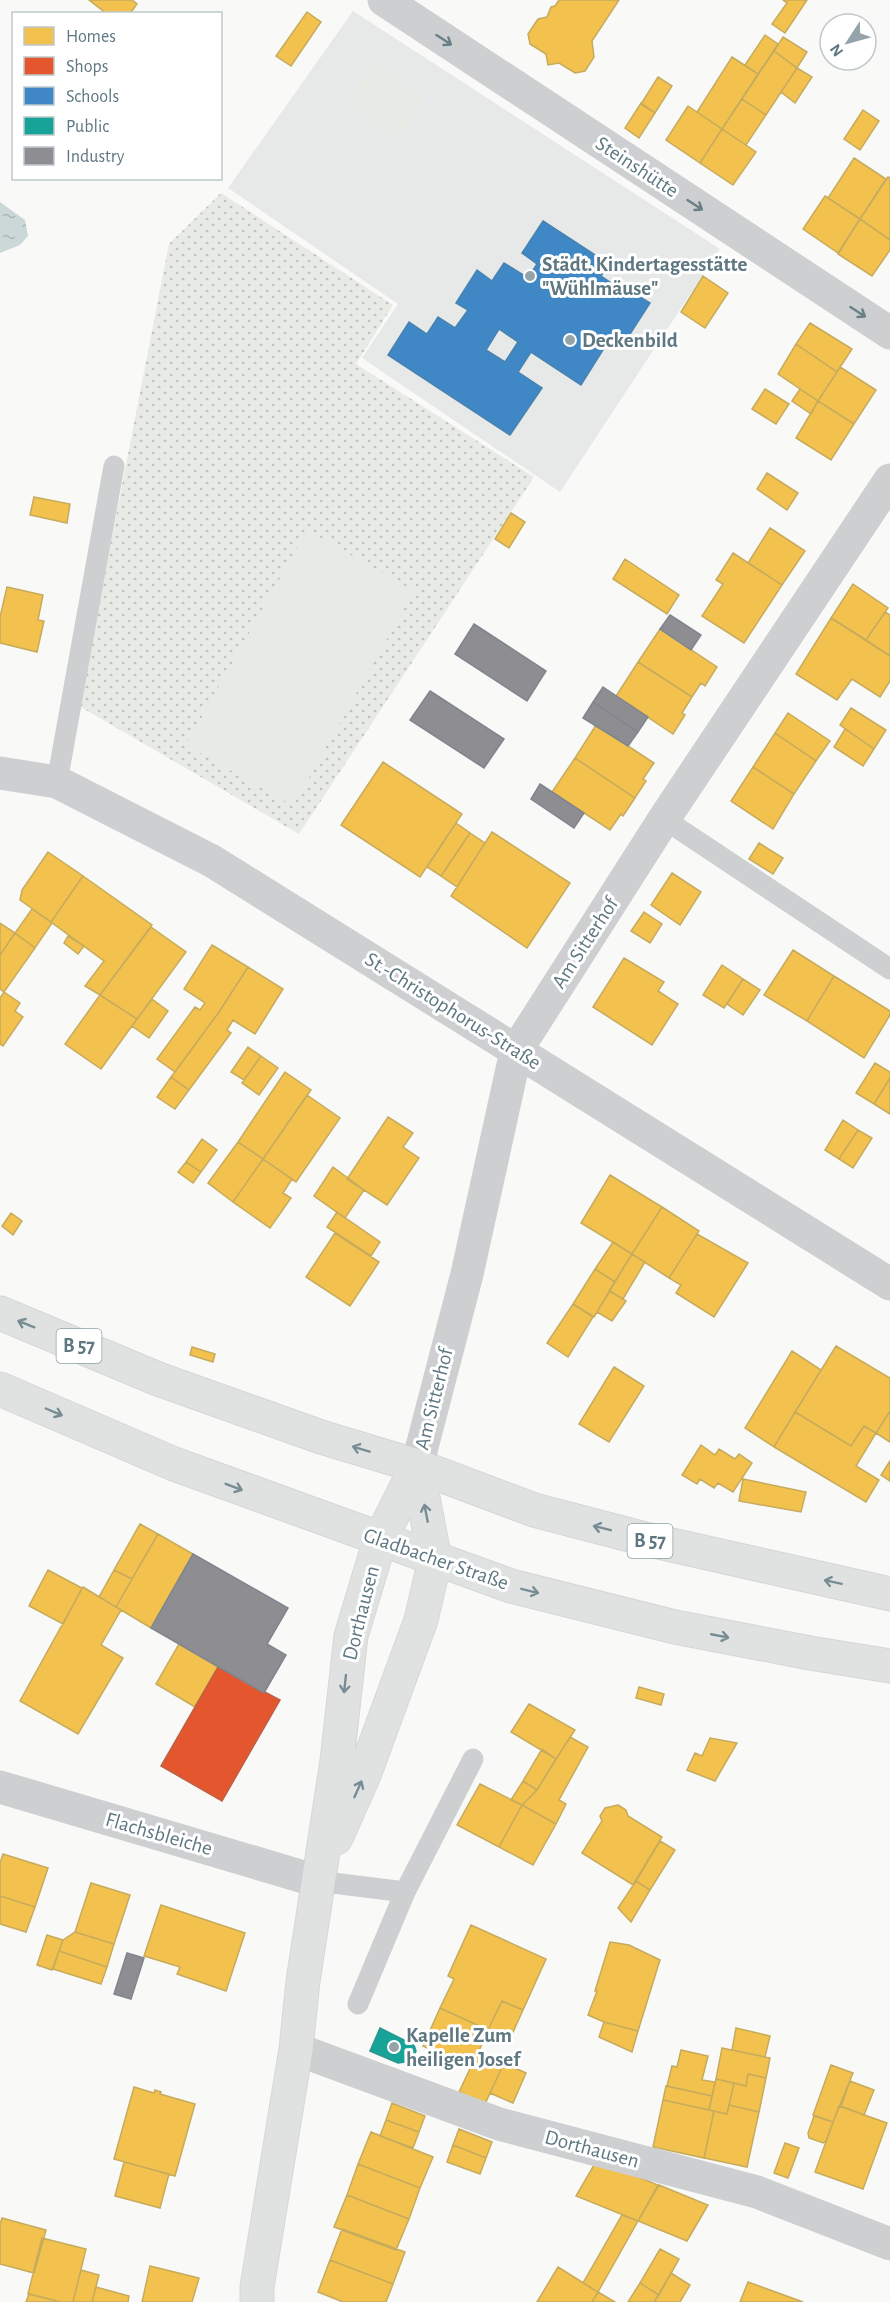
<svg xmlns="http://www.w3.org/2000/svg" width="890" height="2302" font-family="'Alegreya Sans',sans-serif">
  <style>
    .built { fill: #e7e9e8 }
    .green { fill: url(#green-dots) }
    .pitch { fill: #e8ebe5 }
    .water { fill: url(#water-ripples) }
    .homes { fill: #f2c14e; stroke: #c6ab5d; stroke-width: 1.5 }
    .shops { fill: #e4572e; stroke: #bc6147; stroke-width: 1.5 }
    .schools { fill: #3f88c5; stroke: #4883b0; stroke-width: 1.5; fill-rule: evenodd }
    .public { fill: #17a398; stroke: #2c9691; stroke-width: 1.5 }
    .industry { fill: #8d8d92; stroke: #7f868d; stroke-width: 1.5 }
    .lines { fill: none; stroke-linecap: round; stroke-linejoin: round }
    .secondary-casing { stroke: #d6d7d8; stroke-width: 35 }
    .primary-casing { stroke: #d5d6d6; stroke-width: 35 }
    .lane { stroke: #cdcfd0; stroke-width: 21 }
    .street { stroke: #cdcfd0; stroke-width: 33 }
    .secondary { stroke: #e0e2e2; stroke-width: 33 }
    .primary { stroke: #e0e2e2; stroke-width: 33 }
    .oneway { stroke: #698088 }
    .oneway2 { stroke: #788c94 }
    .poi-dot { fill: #94a4aa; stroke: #fff; stroke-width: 2 }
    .labels { text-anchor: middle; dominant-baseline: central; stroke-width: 6; stroke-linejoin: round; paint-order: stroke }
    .shield { fill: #fff; stroke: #8ea0a6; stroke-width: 1.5 }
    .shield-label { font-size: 20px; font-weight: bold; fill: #5e7780 }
    .street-label { font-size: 21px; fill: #5e7780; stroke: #fff }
    .poi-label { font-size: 21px; font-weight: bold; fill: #5e7780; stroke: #fff; text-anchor: start }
  </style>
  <defs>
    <pattern id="green-dots" width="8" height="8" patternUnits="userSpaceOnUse" patternTransform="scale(1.5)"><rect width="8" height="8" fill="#e8ebe5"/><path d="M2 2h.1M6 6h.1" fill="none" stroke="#bfc3bf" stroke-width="1.8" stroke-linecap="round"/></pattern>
    <pattern id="water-ripples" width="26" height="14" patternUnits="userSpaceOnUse" patternTransform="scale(1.5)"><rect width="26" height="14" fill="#ccd8d8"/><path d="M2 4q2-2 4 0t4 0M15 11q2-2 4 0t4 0" fill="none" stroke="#a9b4b4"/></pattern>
  </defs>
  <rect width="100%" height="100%" fill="#f9f9f8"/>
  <!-- built -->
  <path class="built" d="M353 11 720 249 560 492 362 358 398 304 228 188Z"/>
  <!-- green -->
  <path class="green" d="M221 193 393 305 356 364 534 477 299 834 79 706 169 244Z"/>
  <!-- pitch -->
  <path class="pitch" d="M373 64 423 99 397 138 347 105Z
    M307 530 414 591 293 806 186 745Z"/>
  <!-- water -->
  <path class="water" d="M0 202 25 220 28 236 20 245 0 253Z"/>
  <!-- homes -->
  <path class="homes" d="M89 0H132L137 4 130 14H107Z
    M559 0H619L592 41 594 57 585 71 575 73 559 63 548 65 546 54 530 44 528 34 538 19 547 17 551 7 555 6Z
    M783 0H807L785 33 772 24 787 3Z
    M307 12 321 22 291 66 276 56Z
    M765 35 778 44 758 74 745 65Z
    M783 37 807 52 797 68 774 51Z
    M774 51 797 68 766 115 742 99Z
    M732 57 758 74 722 129 697 112Z
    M797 68 812 77 795 103 781 92Z
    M658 77 672 86 655 113 641 104Z
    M742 99 766 115 746 145 722 129Z
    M641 103 655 113 639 138 625 128Z
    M688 106 722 129 700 163 666 140Z
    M863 110 879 121 860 150 844 139Z
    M722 129 756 152 733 185 700 163Z
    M854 158 886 179 860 219 828 198Z
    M888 177 890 178V240L860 219Z
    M825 196 860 219 838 253 803 229Z
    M860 219 890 240V250L872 276 838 254Z
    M703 276 728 293 705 328 681 312Z
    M810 323 852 349 837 372 796 344Z
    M796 344 837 372 818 401 778 374Z
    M840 367 876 390 854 424 818 401Z
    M765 389 789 404 776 424 752 409Z
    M800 389 818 401 811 414 792 401Z
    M818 401 854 424 831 460 796 438Z
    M767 473 798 493 787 510 757 489Z
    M34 497 70 504 67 523 30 515Z
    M511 513 525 522 509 548 495 539Z
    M770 528 805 551 782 585 748 563Z
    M733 553 782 585 744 643 702 616 723 584 716 580Z
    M625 559 679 595 667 614 613 579Z
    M853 584 888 608 866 640 831 618Z
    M7 587 43 595 38 620 44 621 37 652 0 643V617Z
    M885 612 890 615V656L866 640Z
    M831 618 890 656V681L880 697 852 679 837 700 796 674Z
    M660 629 717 667 705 686 701 683 692 697 638 662Z
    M638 662 692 697 682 713 685 715 673 734 616 696Z
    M851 708 886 730 874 749 840 725Z
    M788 713 830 741 816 761 775 733Z
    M596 725 654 763 643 779 646 781 635 798 575 758Z
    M845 729 874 749 863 766 834 747Z
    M775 733 816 761 794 794 753 767Z
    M575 758 635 798 623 816 621 814 610 830 552 792Z
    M383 762 462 814 420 877 341 825Z
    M753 767 794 794 773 829 731 801Z
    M456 823 470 833 441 876 427 867Z
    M492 832 570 883 527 948 451 896Z
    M470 833 485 843 457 887 441 876Z
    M759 843 783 858 773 874 749 859Z
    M48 852 83 876 51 922 20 900 22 890Z
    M672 873 701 892 680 925 651 905Z
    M83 876 152 925 100 995 85 986 104 961 51 922Z
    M32 909 52 923 35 948 15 933Z
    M644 912 662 924 650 943 631 931Z
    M0 923 15 933 0 955Z
    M151 927 186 952 137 1019 100 995Z
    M15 933 35 948 4 992 0 989V955Z
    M68 936 84 946 78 954 64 943Z
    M212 945 248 967 219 1012 175 1072 157 1059 195 1007 200 1010 205 1003 184 989Z
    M793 950 834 976 807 1021 764 995Z
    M624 958 664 982 658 991 678 1004 652 1045 593 1007Z
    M722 965 743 979 724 1008 703 995Z
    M248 967 283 989 255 1034 233 1020 227 1030 231 1033 189 1090 171 1077 219 1012Z
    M834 976 890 1011V1015L864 1058 807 1021Z
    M743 979 760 990 743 1015 727 1004Z
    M4 992 20 1003 15 1011 23 1017 3 1046 0 1044V998Z
    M100 995 137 1019 101 1069 65 1044Z
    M152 999 168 1011 149 1038 132 1026Z
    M248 1047 261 1056 244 1080 231 1072Z
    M261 1056 278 1068 259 1095 242 1083Z
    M875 1063 890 1072V1078L874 1104 856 1093Z
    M285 1072 311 1090 263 1159 238 1142Z
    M171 1077 189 1090 175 1109 157 1097Z
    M890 1078V1114L874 1104Z
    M307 1095 340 1118 296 1182 263 1159Z
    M388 1117 413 1133 403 1147 419 1158 387 1205 347 1179Z
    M843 1120 858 1130 839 1159 825 1150Z
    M858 1130 872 1138 853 1168 839 1159Z
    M202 1139 217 1150 201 1172 186 1162Z
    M238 1142 263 1159 233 1202 208 1183Z
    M263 1159 292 1179 283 1193 291 1198 270 1228 233 1202Z
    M186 1162 201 1172 193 1183 178 1172Z
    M333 1167 364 1190 345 1218 314 1196Z
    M610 1175 662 1207 632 1254 581 1223Z
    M662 1207 699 1231 669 1278 632 1254Z
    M337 1212 380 1242 371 1256 327 1227Z
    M11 1213 22 1221 13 1235 2 1226Z
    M335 1233 379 1262 350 1306 306 1277Z
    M697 1234 748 1263 714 1317 676 1293 681 1285 669 1278Z
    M613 1242 632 1254 615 1282 595 1269Z
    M632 1254 645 1262 623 1299 609 1291Z
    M595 1269 615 1282 594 1317 573 1304Z
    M610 1291 626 1301 612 1321 597 1312Z
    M573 1304 593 1317 568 1357 547 1343Z
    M836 1346 890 1378V1411L876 1433 864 1426 851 1446 795 1412Z
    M192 1347 215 1354 213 1362 190 1355Z
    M792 1351 821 1370 774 1447 745 1428Z
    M614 1367 644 1386 609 1442 579 1424Z
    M890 1411V1442L876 1433Z
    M795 1412 851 1446 864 1426 876 1433 856 1466 879 1480 866 1502 774 1447Z
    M701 1445 715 1455 719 1449 735 1459 739 1454 752 1463 733 1492 718 1483 714 1488 700 1479 697 1484 682 1475Z
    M890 1461V1481L881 1475Z
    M743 1479 806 1492 801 1512 739 1501Z
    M140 1524 158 1534 132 1579 114 1570Z
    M158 1534 193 1554 151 1628 116 1607Z
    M48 1570 82 1588 63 1624 29 1606Z
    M114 1570 132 1579 116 1607 99 1597Z
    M83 1587 121 1610 101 1645 123 1658 78 1734 20 1701Z
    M179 1644 218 1667 195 1707 156 1684Z
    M639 1687 664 1694 661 1705 636 1698Z
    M529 1704 575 1730 556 1759 511 1732Z
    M570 1737 588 1747 559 1800 566 1804 556 1824 522 1805 537 1790Z
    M710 1738 737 1743 715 1781 687 1770 695 1753 702 1756Z
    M542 1749 556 1759 537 1790 523 1781Z
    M523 1781 537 1790 522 1805 511 1800Z
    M480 1784 522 1805 499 1847 457 1825Z
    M522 1805 556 1824 533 1865 499 1847Z
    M618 1805 626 1810 628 1816 662 1837 633 1885 582 1853 602 1821 600 1816 605 1808Z
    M660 1841 675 1850 650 1890 636 1881Z
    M3 1854 48 1868 35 1907 0 1896V1863Z
    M636 1881 650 1890 631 1922 618 1908Z
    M91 1883 130 1895 114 1944 75 1932Z
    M0 1896 35 1907 26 1932 0 1924Z
    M161 1905 245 1933 226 1991 177 1974 180 1967 144 1956Z
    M471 1925 546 1959 523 2010 502 2001 488 2030 440 2008 454 1979 448 1976Z
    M75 1932 114 1944 107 1967 59 1951 63 1940Z
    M47 1935 63 1940 52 1970 37 1965Z
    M610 1942 629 1945 660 1960 638 2031 604 2022 588 2015 597 1991H595Z
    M59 1951 107 1967 101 1984 53 1969Z
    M502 2001 523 2010 510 2039 488 2030Z
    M440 2008 488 2030 472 2067 423 2046Z
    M604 2022 638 2031 632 2052 599 2037Z
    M736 2028 770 2036 765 2057 732 2050Z
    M722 2048 770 2058 766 2078 748 2074 746 2086 716 2079Z
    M681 2050 708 2056 702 2080 715 2082 712 2096 667 2086 672 2066 677 2067Z
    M478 2052 504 2063 485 2104 459 2092Z
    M504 2063 526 2073 513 2103 490 2093Z
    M831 2065 853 2073 833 2122 813 2115Z
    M748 2074 766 2078 759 2112 729 2105 734 2083 746 2086Z
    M716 2079 734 2083 727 2114 709 2110Z
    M850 2081 874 2090 864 2115 841 2106Z
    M666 2086 712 2096 709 2110 663 2100Z
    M134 2087 154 2093 155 2090 161 2092 160 2094 195 2104 175 2176 114 2159Z
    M663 2100 714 2111 704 2158 653 2147Z
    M392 2103 425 2116 419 2132 386 2120Z
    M729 2105 759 2112 747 2167 704 2158 714 2111 727 2114Z
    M839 2106 887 2123 863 2189 815 2172Z
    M814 2116 833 2122 826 2141 823 2143 809 2138 808 2133Z
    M386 2120 419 2132 413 2148 380 2136Z
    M459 2129 492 2142 486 2158 453 2145Z
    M371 2132 433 2157 420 2188 358 2164Z
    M785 2143 799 2148 788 2178 774 2173Z
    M453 2145 486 2158 480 2174 447 2162Z
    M597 2160 658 2185 638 2221 576 2196Z
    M124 2162 169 2174 160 2208 115 2196Z
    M358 2164 420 2188 409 2219 347 2195Z
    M659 2185 708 2205 687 2241 638 2221Z
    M347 2195 409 2219 396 2250 334 2227Z
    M622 2215 638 2221 598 2292 583 2283Z
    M2 2218 46 2230 34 2273 0 2264V2224Z
    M342 2229 405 2252 393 2284 330 2260Z
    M42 2238 86 2249 73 2302H61L28 2294Z
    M660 2249 679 2259 659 2295 640 2283Z
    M330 2260 393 2284 386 2302H343L318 2292Z
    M150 2266 199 2278 192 2302H142Z
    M558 2267 598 2292 592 2302H537Z
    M81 2270 99 2275 92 2302H73Z
    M671 2273 690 2285 680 2302H654Z
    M748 2282 803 2302H740Z
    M640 2283 659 2295 654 2302H628Z
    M96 2287 129 2296 128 2302H92Z
    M598 2292 615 2302H592Z
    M29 2294 61 2302H26Z"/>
  <!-- shops -->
  <path class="shops" d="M218 1667 280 1700 222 1801 161 1766Z"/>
  <!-- schools -->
  <path class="schools" d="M543 221 609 264 601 276 622 290 624 287 650 303 623 345 611 337 581 385 531 352 518 372 542 388 510 435 388 355 409 322 427 334 438 317 455 328 468 310 456 303 477 270 492 281 504 263 528 278 537 264 522 253ZM499 329 518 342 505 362 486 350Z"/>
  <!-- public -->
  <path class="public" d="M380 2028 414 2045 416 2051 412 2061 398 2063 370 2051Z"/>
  <!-- industry -->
  <path class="industry" d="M670 615 701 635 691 650 660 629Z
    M474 624 546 671 527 701 455 654Z
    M603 687 648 717 638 732 593 702Z
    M430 691 504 739 484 768 410 720Z
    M593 702 638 732 628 746 583 718Z
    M540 784 584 813 574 828 531 799Z
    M193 1554 288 1608 267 1644 286 1655 264 1693 151 1628Z
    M127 1953 144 1958 131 1999 114 1994Z"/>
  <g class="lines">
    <!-- secondary casing -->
    <g class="secondary-casing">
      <path id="secondary" d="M336 1838 364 1775 421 1620 435 1560 417 1466
        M257 2302V2287L296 2049 303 1981 337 1761 351 1636 380 1540 417 1466"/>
    </g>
    <!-- primary casing -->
    <g class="primary-casing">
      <path id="primary" d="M0 1313 158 1379 321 1437 417 1466 534 1510 645 1539 890 1594
        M0 1389 174 1464 511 1586 675 1627 810 1653 890 1666"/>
    </g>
    <!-- lane -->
    <path class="lane" d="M57 782 114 466
      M664 819 890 969
      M317 1881 405 1892
      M358 2004 405 1892 473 1759"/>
    <!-- street -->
    <path class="street" d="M384 0 890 333
      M0 773 57 782 212 861 890 1284
      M417 1466 467 1274 516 1051 664 819 890 480
      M0 1787 317 1881
      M296 2049 499 2124 757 2192 890 2244"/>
    <!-- secondary -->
    <use href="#secondary" class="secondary"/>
    <!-- primary -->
    <use href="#primary" class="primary"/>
  </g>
  <!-- one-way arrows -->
  <defs><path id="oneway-shaft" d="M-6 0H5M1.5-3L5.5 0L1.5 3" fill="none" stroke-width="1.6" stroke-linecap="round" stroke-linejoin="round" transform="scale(1.5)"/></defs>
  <g class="oneway">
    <use href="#oneway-shaft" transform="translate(444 40) rotate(33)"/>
    <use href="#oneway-shaft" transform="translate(695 205) rotate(33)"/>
    <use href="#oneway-shaft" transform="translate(858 312) rotate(33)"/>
  </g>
  <g class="oneway2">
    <use href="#oneway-shaft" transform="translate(26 1324) rotate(-158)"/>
    <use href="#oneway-shaft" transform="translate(54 1412) rotate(23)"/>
    <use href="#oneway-shaft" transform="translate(361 1449) rotate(-163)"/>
    <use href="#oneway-shaft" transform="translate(234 1487) rotate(21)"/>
    <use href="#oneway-shaft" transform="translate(426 1513) rotate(-101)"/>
    <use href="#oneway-shaft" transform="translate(602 1528) rotate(-166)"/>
    <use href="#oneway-shaft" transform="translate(833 1582) rotate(-168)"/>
    <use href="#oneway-shaft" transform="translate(530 1591) rotate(14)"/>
    <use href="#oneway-shaft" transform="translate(720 1636) rotate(11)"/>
    <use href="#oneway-shaft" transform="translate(345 1684) rotate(96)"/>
    <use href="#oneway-shaft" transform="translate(358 1789) rotate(-66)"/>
  </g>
  <!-- markers -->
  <g class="poi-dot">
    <circle cx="530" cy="276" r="6"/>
    <circle cx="570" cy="340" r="6"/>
    <circle cx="394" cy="2047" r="6"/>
  </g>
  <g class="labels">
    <!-- shield labels -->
    <g class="shield">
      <rect x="56.5" y="1329" width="45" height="34" rx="4.5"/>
      <rect x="627.5" y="1524" width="45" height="34" rx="4.5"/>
    </g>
    <g class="shield-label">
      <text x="79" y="1346">B 57</text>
      <text x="650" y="1541">B 57</text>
    </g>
    <!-- street labels -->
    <g class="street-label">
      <text transform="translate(637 167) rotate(33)">Steinshütte</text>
      <text transform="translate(585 943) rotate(-57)">Am Sitterhof</text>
      <text transform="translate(453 1011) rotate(32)">St.-Christophorus-Straße</text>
      <text transform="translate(434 1399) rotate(-76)">Am Sitterhof</text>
      <text transform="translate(436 1559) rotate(19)">Gladbacher Straße</text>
      <text transform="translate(361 1613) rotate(-76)">Dorthausen</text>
      <text transform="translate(159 1834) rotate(16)">Flachsbleiche</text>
      <text transform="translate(592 2149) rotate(15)">Dorthausen</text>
    </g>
    <!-- poi labels -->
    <g class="poi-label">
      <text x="542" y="264">Städt. Kindertagesstätte<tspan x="542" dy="24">"Wühlmäuse"</tspan></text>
      <text x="582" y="340">Deckenbild</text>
      <text x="406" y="2035">Kapelle Zum<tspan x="406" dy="24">heiligen Josef</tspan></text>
    </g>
  </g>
  <!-- legend -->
  <rect x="12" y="12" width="210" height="168" fill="#ffffff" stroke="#bfc9cc" stroke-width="1.5"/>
  <rect x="24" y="27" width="30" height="18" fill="#f2c14e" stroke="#bfc9cc" stroke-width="1.5"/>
  <text x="66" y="42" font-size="18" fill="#5e7780">Homes</text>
  <rect x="24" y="57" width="30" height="18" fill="#e4572e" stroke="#bfc9cc" stroke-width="1.5"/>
  <text x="66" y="72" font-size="18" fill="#5e7780">Shops</text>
  <rect x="24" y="87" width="30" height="18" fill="#3f88c5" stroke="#bfc9cc" stroke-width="1.5"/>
  <text x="66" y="102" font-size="18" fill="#5e7780">Schools</text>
  <rect x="24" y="117" width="30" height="18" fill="#17a398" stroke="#bfc9cc" stroke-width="1.5"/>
  <text x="66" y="132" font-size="18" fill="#5e7780">Public</text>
  <rect x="24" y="147" width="30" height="18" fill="#8d8d92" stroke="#bfc9cc" stroke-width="1.5"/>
  <text x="66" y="162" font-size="18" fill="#5e7780">Industry</text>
  <!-- north arrow -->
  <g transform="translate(848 42) rotate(234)"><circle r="28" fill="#ffffff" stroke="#bfc9cc" stroke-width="1.5"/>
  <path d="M0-4.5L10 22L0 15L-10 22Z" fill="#94a4aa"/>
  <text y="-9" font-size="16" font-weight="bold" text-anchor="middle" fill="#5e7780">N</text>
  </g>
</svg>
